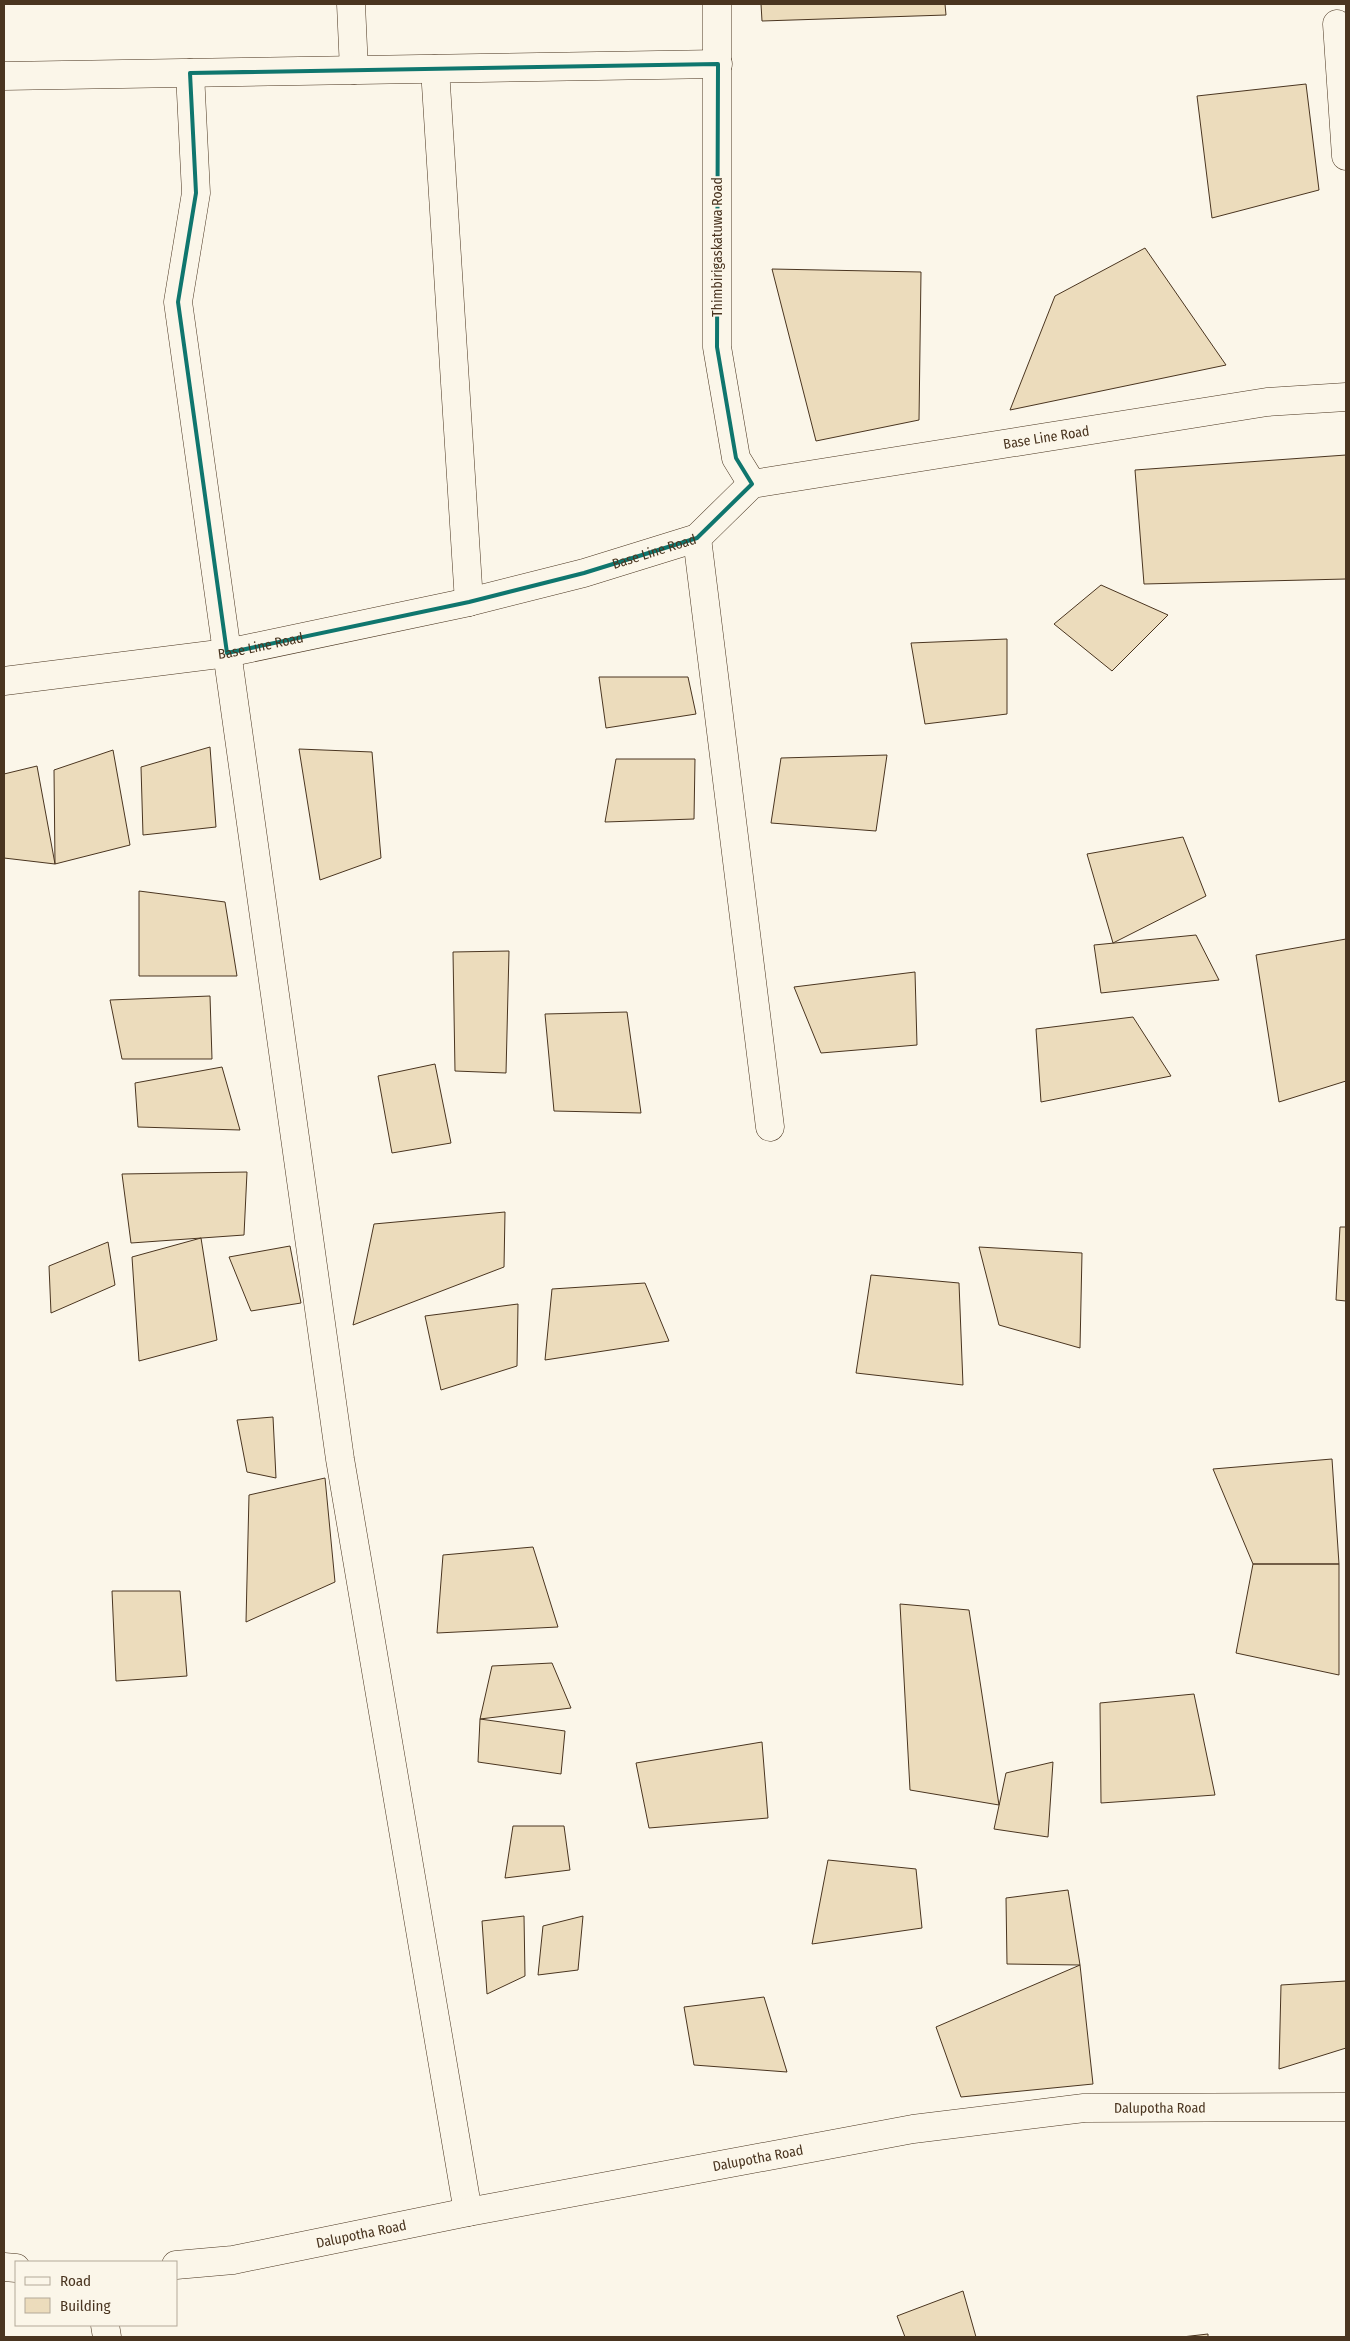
<svg xmlns="http://www.w3.org/2000/svg" width="1350" height="2341" font-family="'Fira Sans Condensed',sans-serif">
  <style>
    .building { fill: #ecdcbc; stroke: #4a3520 }
    .lines { fill: none; stroke-linecap: round; stroke-linejoin: round }
    .minor-casing { stroke: #4a3520; stroke-width: 29 }
    .minor { stroke: #fbf6e9; stroke-width: 28 }
    .marked { fill: none; stroke: #0f766e; stroke-width: 4; stroke-linejoin: round }
    .labels { text-anchor: middle; dominant-baseline: central; stroke-width: 4; stroke-linejoin: round; paint-order: stroke }
    .street-label { font-size: 14px; fill: #4a3520; stroke: #fbf6e9 }
  </style>
  <rect width="100%" height="100%" fill="#fbf6e9"/>
  <!-- building -->
  <path class="building" d="M761 4H945L946 15 762 21Z
    M1306 84 1319 190 1212 218 1197 96Z
    M1145 248 1226 365 1010 410 1055 296Z
    M772 269 921 272 919 420 816 441Z
    M1346 455V579L1144 584 1135 470Z
    M1101 585 1168 615 1112 671 1054 624Z
    M1007 639V714L925 724 911 643Z
    M599 677H688L696 714 606 728Z
    M210 747 216 827 143 835 141 767Z
    M299 749 372 752 381 858 320 880Z
    M113 750 130 845 55 864 54 770Z
    M887 755 876 831 771 823 781 758Z
    M616 759H695L694 819 605 822Z
    M37 766 55 864 4 858V774Z
    M1183 837 1206 896 1113 943 1087 854Z
    M139 891 225 902 237 976H139Z
    M1196 935 1219 980 1101 993 1094 945Z
    M1346 939V1081L1279 1102 1256 955Z
    M509 951 506 1073 455 1071 453 952Z
    M915 972 917 1045 821 1053 794 987Z
    M210 996 212 1059H122L110 1000Z
    M627 1012 641 1113 554 1111 545 1014Z
    M1133 1017 1171 1076 1041 1102 1036 1029Z
    M435 1064 451 1143 392 1153 378 1076Z
    M222 1067 240 1130 138 1127 135 1083Z
    M247 1172 244 1235 131 1243 122 1174Z
    M505 1212 504 1267 353 1325 374 1224Z
    M1340 1227H1346V1301L1336 1300Z
    M201 1238 217 1340 139 1361 132 1257Z
    M108 1242 115 1285 51 1313 49 1266Z
    M290 1246 301 1303 251 1311 229 1257Z
    M979 1247 1082 1253 1080 1348 999 1325Z
    M871 1275 959 1283 963 1385 856 1373Z
    M645 1283 669 1341 545 1360 552 1289Z
    M518 1304 517 1366 441 1390 425 1316Z
    M273 1417 276 1478 247 1472 237 1420Z
    M1332 1459 1339 1564H1253L1213 1469Z
    M325 1478 335 1582 246 1622 249 1495Z
    M533 1547 558 1627 437 1633 443 1555Z
    M1253 1564H1339V1675L1236 1653Z
    M112 1591H180L187 1676 116 1681Z
    M900 1604 969 1610 999 1805 910 1790Z
    M552 1663 571 1708 480 1719 492 1666Z
    M1194 1694 1215 1795 1101 1803 1100 1703Z
    M480 1719 565 1731 561 1774 478 1762Z
    M762 1742 768 1818 649 1828 636 1763Z
    M1053 1762 1048 1837 994 1829 1006 1773Z
    M513 1826H564L570 1870 505 1878Z
    M828 1860 916 1869 922 1928 812 1944Z
    M1068 1890 1080 1965 1007 1964 1006 1898Z
    M524 1916 525 1976 487 1994 482 1921Z
    M583 1916 578 1970 538 1975 543 1926Z
    M1080 1965 1093 2084 961 2097 936 2027Z
    M1346 1981V2048L1279 2069 1281 1985Z
    M764 1997 787 2072 694 2065 684 2007Z
    M963 2291 976 2337H905L897 2316Z
    M1208 2334V2337H1182Z"/>
  <g class="lines">
    <!-- minor casing -->
    <g class="minor-casing">
      <g id="minor">
        <path d="M351 4 354 70"/>
        <path d="M717 4V347L736 458 752 484"/>
        <path d="M1337 24 1346 156"/>
        <path d="M435 69 469 602"/>
        <path d="M190 73 196 193 178 302 340 1459 468 2212"/>
        <path d="M4 76 718 64"/>
        <path d="M697 538 770 1127"/>
        <path id="s1" d="M4 681 227 653 469 602 584 573 697 538 752 484 1267 402 1346 397"/>
        <path id="s2" d="M176 2265 233 2260 468 2212 913 2129 1084 2108 1346 2107"/>
        <path d="M4 2267 16 2268"/>
        <path d="M105 2325 107 2337"/>
      </g>
    </g>
    <!-- minor -->
    <use href="#minor" class="minor"/>
  </g>
  <!-- marked area -->
  <path class="marked" d="M718 64 717 347 736 458 752 484 697 538 584 573 469 602 227 653 178 302 196 193 190 73Z"/>
  <g class="labels">
    <!-- street labels -->
    <g class="street-label">
      <text transform="translate(717 247) rotate(-90)">Thimbirigaskatuwa Road</text>
      <text stroke="none"><textPath href="#s1" startOffset="1084">Base Line Road</textPath></text>
      <text stroke="none"><textPath href="#s1" startOffset="664">Base Line Road</textPath></text>
      <text stroke="none"><textPath href="#s1" startOffset="259">Base Line Road</textPath></text>
      <text stroke="none"><textPath href="#s2" startOffset="998">Dalupotha Road</textPath></text>
      <text stroke="none"><textPath href="#s2" startOffset="592">Dalupotha Road</textPath></text>
      <text stroke="none"><textPath href="#s2" startOffset="188">Dalupotha Road</textPath></text>
    </g>
  </g>
  <!-- border -->
  <rect width="1350" height="2341" fill="none" stroke="#4a3520" stroke-width="10"/>
  <!-- legend -->
  <rect x="15" y="2261" width="162" height="65" fill="#fbf6e9" stroke="#b4a999"/>
  <rect x="25" y="2277" width="25" height="8" fill="#fbf6e9" stroke="#b4a999"/>
  <text x="60" y="2286" font-size="15" fill="#4a3520">Road</text>
  <rect x="25" y="2298" width="25" height="15" fill="#ecdcbc" stroke="#b4a999"/>
  <text x="60" y="2311" font-size="15" fill="#4a3520">Building</text>
</svg>
